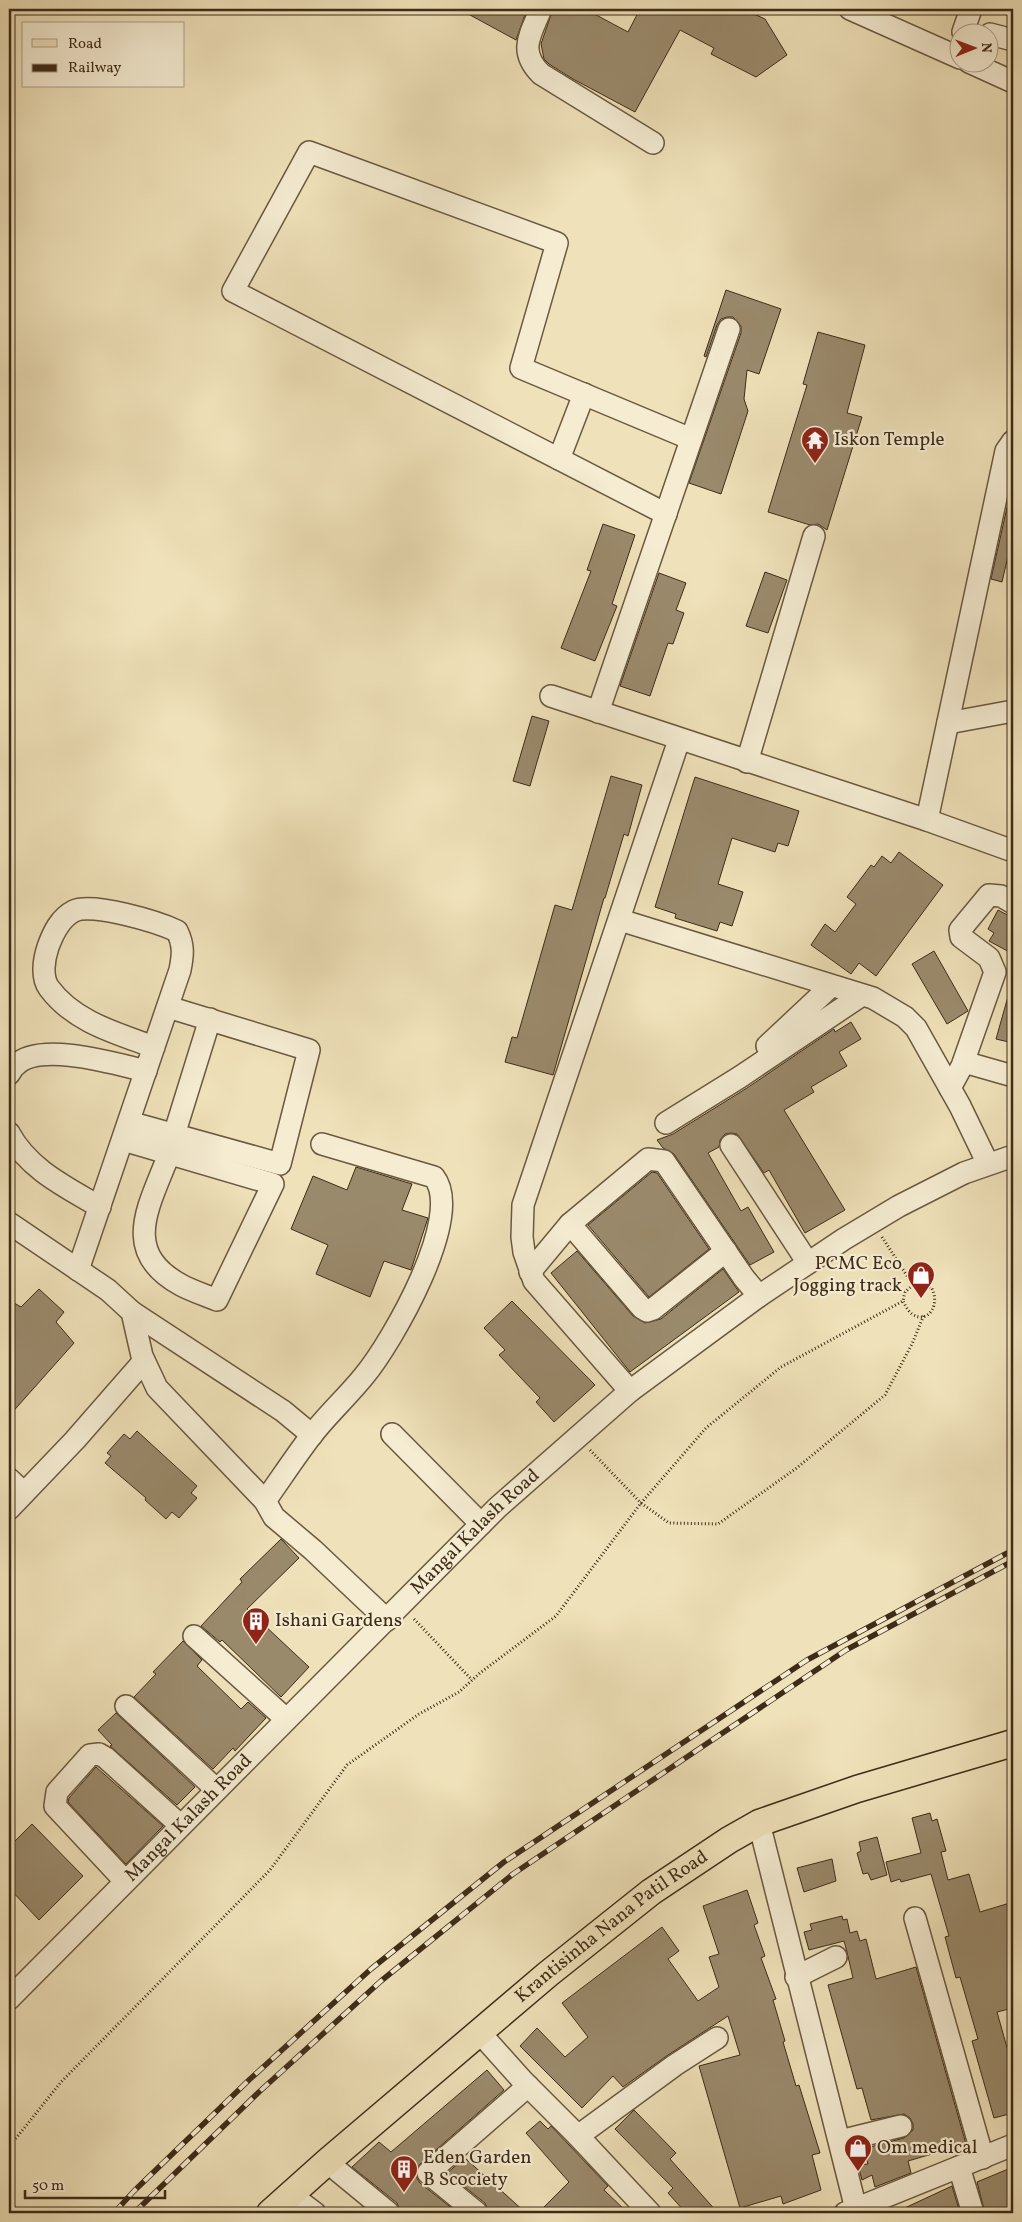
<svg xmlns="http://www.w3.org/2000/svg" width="1022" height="2222" font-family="Vollkorn,serif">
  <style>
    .building { fill: #9a8a6c; stroke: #3e2c18 }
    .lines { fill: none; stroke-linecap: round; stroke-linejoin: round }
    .minor-casing { stroke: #6a5940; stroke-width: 24 }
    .major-casing { stroke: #3e2c18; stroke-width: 29 }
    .path { stroke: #3e2c18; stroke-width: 3; stroke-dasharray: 1 2.5; stroke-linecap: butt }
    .minor { stroke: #f5ecd2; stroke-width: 21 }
    .major { stroke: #efe1b9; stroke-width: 26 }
    .rail-casing { stroke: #3e2c18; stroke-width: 5.5 }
    .rail { stroke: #f5ecd2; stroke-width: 4; stroke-dasharray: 11; stroke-linecap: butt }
    .labels { text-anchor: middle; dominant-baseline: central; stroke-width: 4.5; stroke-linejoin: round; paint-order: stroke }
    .poi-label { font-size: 19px; fill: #3e2c18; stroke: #f5ecd2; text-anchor: start }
    .street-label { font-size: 19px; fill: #3e2c18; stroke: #f5ecd2 }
  </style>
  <rect width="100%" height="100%" fill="#efe1b9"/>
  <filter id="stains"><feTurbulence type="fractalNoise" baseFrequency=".004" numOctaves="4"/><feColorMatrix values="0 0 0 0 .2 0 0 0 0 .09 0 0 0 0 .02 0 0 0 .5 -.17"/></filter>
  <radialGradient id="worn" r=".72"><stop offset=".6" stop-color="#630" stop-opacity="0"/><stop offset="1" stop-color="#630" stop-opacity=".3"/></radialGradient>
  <!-- building -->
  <path class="building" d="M459 9H527L516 40Z
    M553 9H585L628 32 640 9H743L765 19 787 55 756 77 711 54 714 48 680 30 635 112 573 79 549 64 544 59 541 44Z
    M726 290 781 309 759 374 747 370 744 399 748 411 721 494 689 483 741 333V326L733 317H727L721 319 717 325 706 357 704 356Z
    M818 332 865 345 847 413 862 417 827 530 818 524 810 525 768 512 807 385 803 384Z
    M1012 485H1013V534L1002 582 991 579Z
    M603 524 635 535 612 604 617 606 595 661 561 648 591 571 587 570Z
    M765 572 787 580 768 633 746 626Z
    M659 573 686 583 676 610 684 613 673 644 668 643 650 696 620 686Z
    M532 716 549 721 530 786 513 781Z
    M611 776 642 785 628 836 624 834 605 898H604L553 1075 505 1062 512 1037 517 1038 555 905 572 910Z
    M695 777 799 811 788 846 778 843 775 852 732 838 718 884 743 892 732 926 720 922 717 931 675 918 676 914 655 907Z
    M899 852 943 885 876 976 859 963 851 974 811 945 825 924 835 932 856 904 847 897 871 865 874 867 882 856 891 863Z
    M998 910 1013 918V954L989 941 994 933 988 929Z
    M934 951 968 1011 947 1024 912 964Z
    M1009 993 1013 994V1043L996 1039Z
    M851 1022 861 1039 839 1052 847 1066 811 1087 814 1092 784 1110 845 1210 805 1233 769 1170 764 1173 737 1134 731 1133 725 1134 720 1140 719 1147 708 1153 741 1211 748 1207 774 1252 750 1265 674 1154 663 1148 657 1140 673 1134 747 1088 834 1029 835 1032Z
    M356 1167 412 1184 402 1210 428 1218 411 1270 384 1261 370 1297 316 1274 328 1245 291 1229 313 1176 347 1190Z
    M652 1172 657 1173 709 1249 649 1297 588 1225Z
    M577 1251 633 1316 645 1323 661 1319 723 1269 739 1292 630 1372 551 1273Z
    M39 1289 64 1312 56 1322 74 1343 9 1416V1300L21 1307Z
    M512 1301 595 1385 554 1422 536 1402 540 1398 499 1355 505 1350 484 1328Z
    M137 1431 197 1486 191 1493 197 1498 179 1518 172 1512 166 1519 145 1500 146 1498 105 1463 111 1456 107 1453 124 1434 130 1439Z
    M281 1539 299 1558 247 1609 309 1667 281 1697 222 1640 220 1642 201 1626 242 1582 240 1579Z
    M183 1641 202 1660 197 1666 241 1709 248 1702 266 1718 235 1751 233 1748 213 1769 134 1697 156 1674 153 1672Z
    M116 1713 195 1787 177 1805 110 1746 112 1745 98 1730Z
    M96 1767 163 1826 126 1864 68 1802 69 1798Z
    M930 1813 932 1821 937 1819 946 1851 941 1852 948 1880 969 1874 980 1912 1013 1902V2008L997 2012 1013 2069V2113L994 2118 972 2041 978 2039 960 1977 956 1978 945 1937 949 1936 931 1874 901 1882 900 1879 891 1882 886 1862 921 1853 912 1818Z
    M32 1824 83 1876 39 1920 9 1888V1847Z
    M877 1837 887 1875 871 1880 868 1873 863 1874 857 1853 861 1851 859 1842Z
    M832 1859 836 1881 804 1892 797 1868Z
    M747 1890 758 1923 754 1925 765 1956 761 1958 776 1999 773 2000 785 2041 783 2042 796 2086 799 2085 820 2153 812 2155 821 2190 783 2204 781 2196 740 2208 699 2066 740 2055 728 2016 668 2055 623 2087 613 2076 582 2108 520 2046 537 2028 565 2057 588 2037 562 2003 662 1927 679 1951 668 1959 698 2001 719 1987 709 1957 719 1954 703 1906Z
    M842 1916 843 1920 847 1919 850 1933 857 1931 860 1941 866 1939 876 1979 916 1967 966 2144 908 2161 911 2173 875 2187 872 2175 862 2180 858 2165 868 2164 863 2149 904 2138 913 2130V2124L910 2118 904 2114 871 2120 862 2088 857 2089 828 1985 853 1978 847 1952 844 1941 809 1950 804 1932 812 1930 810 1924Z
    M487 2070 504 2090 420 2164 416 2170V2177L420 2183 458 2213H401L397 2203 352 2167 379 2142 391 2152Z
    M634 2110 676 2153 670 2159 718 2213H686L668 2193 673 2188 615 2129Z
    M540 2121 548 2129 551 2126 569 2145 608 2186 604 2190 628 2213H538L569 2182 526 2133Z
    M465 2158 526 2213H489L485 2203 447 2173Z
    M1013 2167V2205L997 2213H985L977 2182Z
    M952 2186 960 2213H894Z"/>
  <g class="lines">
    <!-- minor casing -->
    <g class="minor-casing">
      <g id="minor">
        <path d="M541 9C530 35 518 51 541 74L653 143"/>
        <path d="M850 9 960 58"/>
        <path d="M963 32 971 9"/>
        <path d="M990 34 1013 40"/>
        <path d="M969 62 1013 82"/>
        <path d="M559 459 584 394"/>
        <path d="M666 514 233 291 309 152 557 243 521 368 691 439"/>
        <path d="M551 696 927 820 1013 851"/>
        <path d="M598 712 729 329"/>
        <path d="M948 723 1013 711"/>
        <path d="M747 762 814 536"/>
        <path d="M927 820 1006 451 1013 441"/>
        <path d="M620 920 873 998 905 1017 916 1028 960 1106 988 1164"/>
        <path d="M767 1046 831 986"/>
        <path d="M964 1062 1013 1076"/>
        <path d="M9 1074C11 1071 13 1067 16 1065 40 1041 116 1064 146 1071"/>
        <path d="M950 1088 962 1066 995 972 989 958 961 937 960 930 989 895 1001 896 1013 903"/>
        <path d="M129 1122 280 1164 309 1050 168 1007"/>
        <path d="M666 1123 740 1077 862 995"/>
        <path d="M9 1133C28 1169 66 1187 100 1207"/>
        <path d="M174 1135 210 1019"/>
        <path d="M123 1140 273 1184 217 1300C205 1295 192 1291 181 1285 119 1251 150 1205 169 1154"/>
        <path d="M731 1145 808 1263"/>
        <path d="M9 1223 108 1290 132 1312 142 1356 157 1388 265 1501 274 1517 313 1550 387 1620"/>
        <path d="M570 1224 648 1159 664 1161 744 1278 759 1296"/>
        <path d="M78 1270 180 970C183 955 184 945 177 931 158 922 92 902 74 911 60 918 53 933 48 947 44 959 41 977 49 988 74 1022 116 1033 154 1047"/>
        <path d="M530 1272 570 1224 642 1308 647 1311 653 1309 726 1251"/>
        <path d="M132 1312 283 1411 312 1435"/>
        <path d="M630 1391 534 1281 524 1252 522 1237 523 1205 679 740"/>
        <path d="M392 1434 481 1524"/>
        <path d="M9 1479 24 1493"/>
        <path d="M265 1501C280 1480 295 1457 311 1436 327 1415 347 1397 364 1376 392 1342 465 1216 434 1177L322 1144"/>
        <path d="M9 1509 75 1440 144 1361"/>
        <path d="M194 1636 286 1719"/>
        <path d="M126 1706 216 1789"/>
        <path d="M759 1823 857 2213"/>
        <path d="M125 1881 55 1806 57 1792 90 1755 99 1754 106 1758 180 1825"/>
        <path d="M915 1918 983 2158"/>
        <path d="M796 1977 836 1957"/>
        <path id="s1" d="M9 1999 497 1508 630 1391 759 1296 844 1239 899 1206 964 1173 1013 1156"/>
        <path d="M480 2033 523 2081 578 2136 650 2213"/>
        <path d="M578 2136 675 2065 717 2038"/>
        <path d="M840 2141 901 2126"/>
        <path d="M327 2162 389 2213"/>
        <path d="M959 2167 973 2213"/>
        <path d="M290 2194 315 2213"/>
        <path d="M477 2213 428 2173 528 2086"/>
        <path d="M845 2213 1013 2145"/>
      </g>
    </g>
    <!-- major casing -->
    <g class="major-casing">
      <g id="major">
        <path id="s2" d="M270 2213 327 2162 548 1974 651 1892 729 1840 759 1823 857 1789 1013 1743"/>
      </g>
    </g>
    <!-- path -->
    <path class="path" d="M882 1237 913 1285
      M590 1450 641 1503 706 1428 781 1367 903 1301 905 1292 913 1285 931 1287C941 1303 929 1325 912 1314 908 1311 905 1305 903 1301
      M414 1619 472 1680
      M9 2147 61 2082 270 1870 347 1765 419 1714 459 1692 480 1673 556 1616 641 1503 669 1523 718 1524 798 1467 885 1395 912 1344 924 1315"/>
    <!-- minor -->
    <use href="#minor" class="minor"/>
    <!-- major -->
    <use href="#major" class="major"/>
    <!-- rail casing -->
    <g class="rail-casing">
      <path id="rail" d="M114 2213 134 2191 249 2080 371 1969 504 1862 807 1660 1013 1550
        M134 2213 259 2092 381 1981 513 1874 846 1650 1013 1561"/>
    </g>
    <!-- rail -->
    <use href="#rail" class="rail"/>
  </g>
  <!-- icons -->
  <defs>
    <g id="temple-pin" transform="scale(1.4375)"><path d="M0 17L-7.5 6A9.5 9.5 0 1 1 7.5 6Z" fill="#8f2418" stroke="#f5ecd2"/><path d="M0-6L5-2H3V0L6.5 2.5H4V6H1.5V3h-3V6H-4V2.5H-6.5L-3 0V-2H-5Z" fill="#fff"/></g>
    <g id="shop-pin" transform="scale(1.4375)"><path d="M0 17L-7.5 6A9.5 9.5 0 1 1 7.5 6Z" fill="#8f2418" stroke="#f5ecd2"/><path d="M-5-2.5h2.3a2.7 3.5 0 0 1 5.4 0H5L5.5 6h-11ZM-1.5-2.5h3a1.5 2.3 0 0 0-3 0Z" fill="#fff"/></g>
    <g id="building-pin" transform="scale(1.4375)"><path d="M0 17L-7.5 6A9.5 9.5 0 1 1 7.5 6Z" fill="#8f2418" stroke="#f5ecd2"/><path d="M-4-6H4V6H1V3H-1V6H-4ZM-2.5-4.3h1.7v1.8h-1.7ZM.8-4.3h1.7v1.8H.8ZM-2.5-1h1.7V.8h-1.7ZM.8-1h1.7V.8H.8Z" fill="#fff"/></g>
  </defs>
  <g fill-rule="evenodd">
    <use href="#temple-pin" x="815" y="440"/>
    <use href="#shop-pin" x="921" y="1275"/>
    <use href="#building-pin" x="256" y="1621"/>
    <use href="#shop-pin" x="858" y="2148"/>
    <use href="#building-pin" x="404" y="2169"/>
  </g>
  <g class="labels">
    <!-- poi labels -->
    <g class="poi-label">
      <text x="834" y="440">Iskon Temple</text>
      <text x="902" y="1264" text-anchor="end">PCMC Eco<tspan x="902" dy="22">Jogging track</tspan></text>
      <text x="275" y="1621">Ishani Gardens</text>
      <text x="877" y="2148">Om medical</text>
      <text x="423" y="2158">Eden Garden<tspan x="423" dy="22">B Scociety</tspan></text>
    </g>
    <!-- street labels -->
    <g class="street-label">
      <text stroke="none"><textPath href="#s1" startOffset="660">Mangal Kalash Road</textPath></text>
      <text stroke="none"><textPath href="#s1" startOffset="255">Mangal Kalash Road</textPath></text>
      <text stroke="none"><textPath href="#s2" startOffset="446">Krantisinha Nana Patil Road</textPath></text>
    </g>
  </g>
  <!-- margin -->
  <rect width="1022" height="2222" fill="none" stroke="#efe1b9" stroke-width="30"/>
  <rect x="10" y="10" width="1002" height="2202" fill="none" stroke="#3e2c18" stroke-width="2.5"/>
  <rect x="15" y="15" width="992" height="2192" fill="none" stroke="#3e2c18"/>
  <!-- legend -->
  <rect x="22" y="22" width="162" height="65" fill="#f5ecd2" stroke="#ac9f88"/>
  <rect x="32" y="39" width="25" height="8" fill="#efe1b9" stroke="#ac9f88"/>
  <text x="68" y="48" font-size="15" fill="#3e2c18">Road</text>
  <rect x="32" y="64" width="25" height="8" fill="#3e2c18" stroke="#ac9f88"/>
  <text x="68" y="72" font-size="15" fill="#3e2c18">Railway</text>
  <!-- north arrow -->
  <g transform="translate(974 48) rotate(89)"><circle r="24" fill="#f5ecd2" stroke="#ac9f88"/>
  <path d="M0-4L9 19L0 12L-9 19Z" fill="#8f2418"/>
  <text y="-8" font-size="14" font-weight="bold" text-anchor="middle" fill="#3e2c18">N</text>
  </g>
  <!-- scale -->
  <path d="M25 2190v8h140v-8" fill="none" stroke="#3e2c18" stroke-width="2.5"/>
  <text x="32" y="2190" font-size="15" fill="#3e2c18" stroke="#f5ecd2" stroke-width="4" paint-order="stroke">50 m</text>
  <rect width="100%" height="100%" filter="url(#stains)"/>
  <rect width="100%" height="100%" fill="url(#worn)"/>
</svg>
